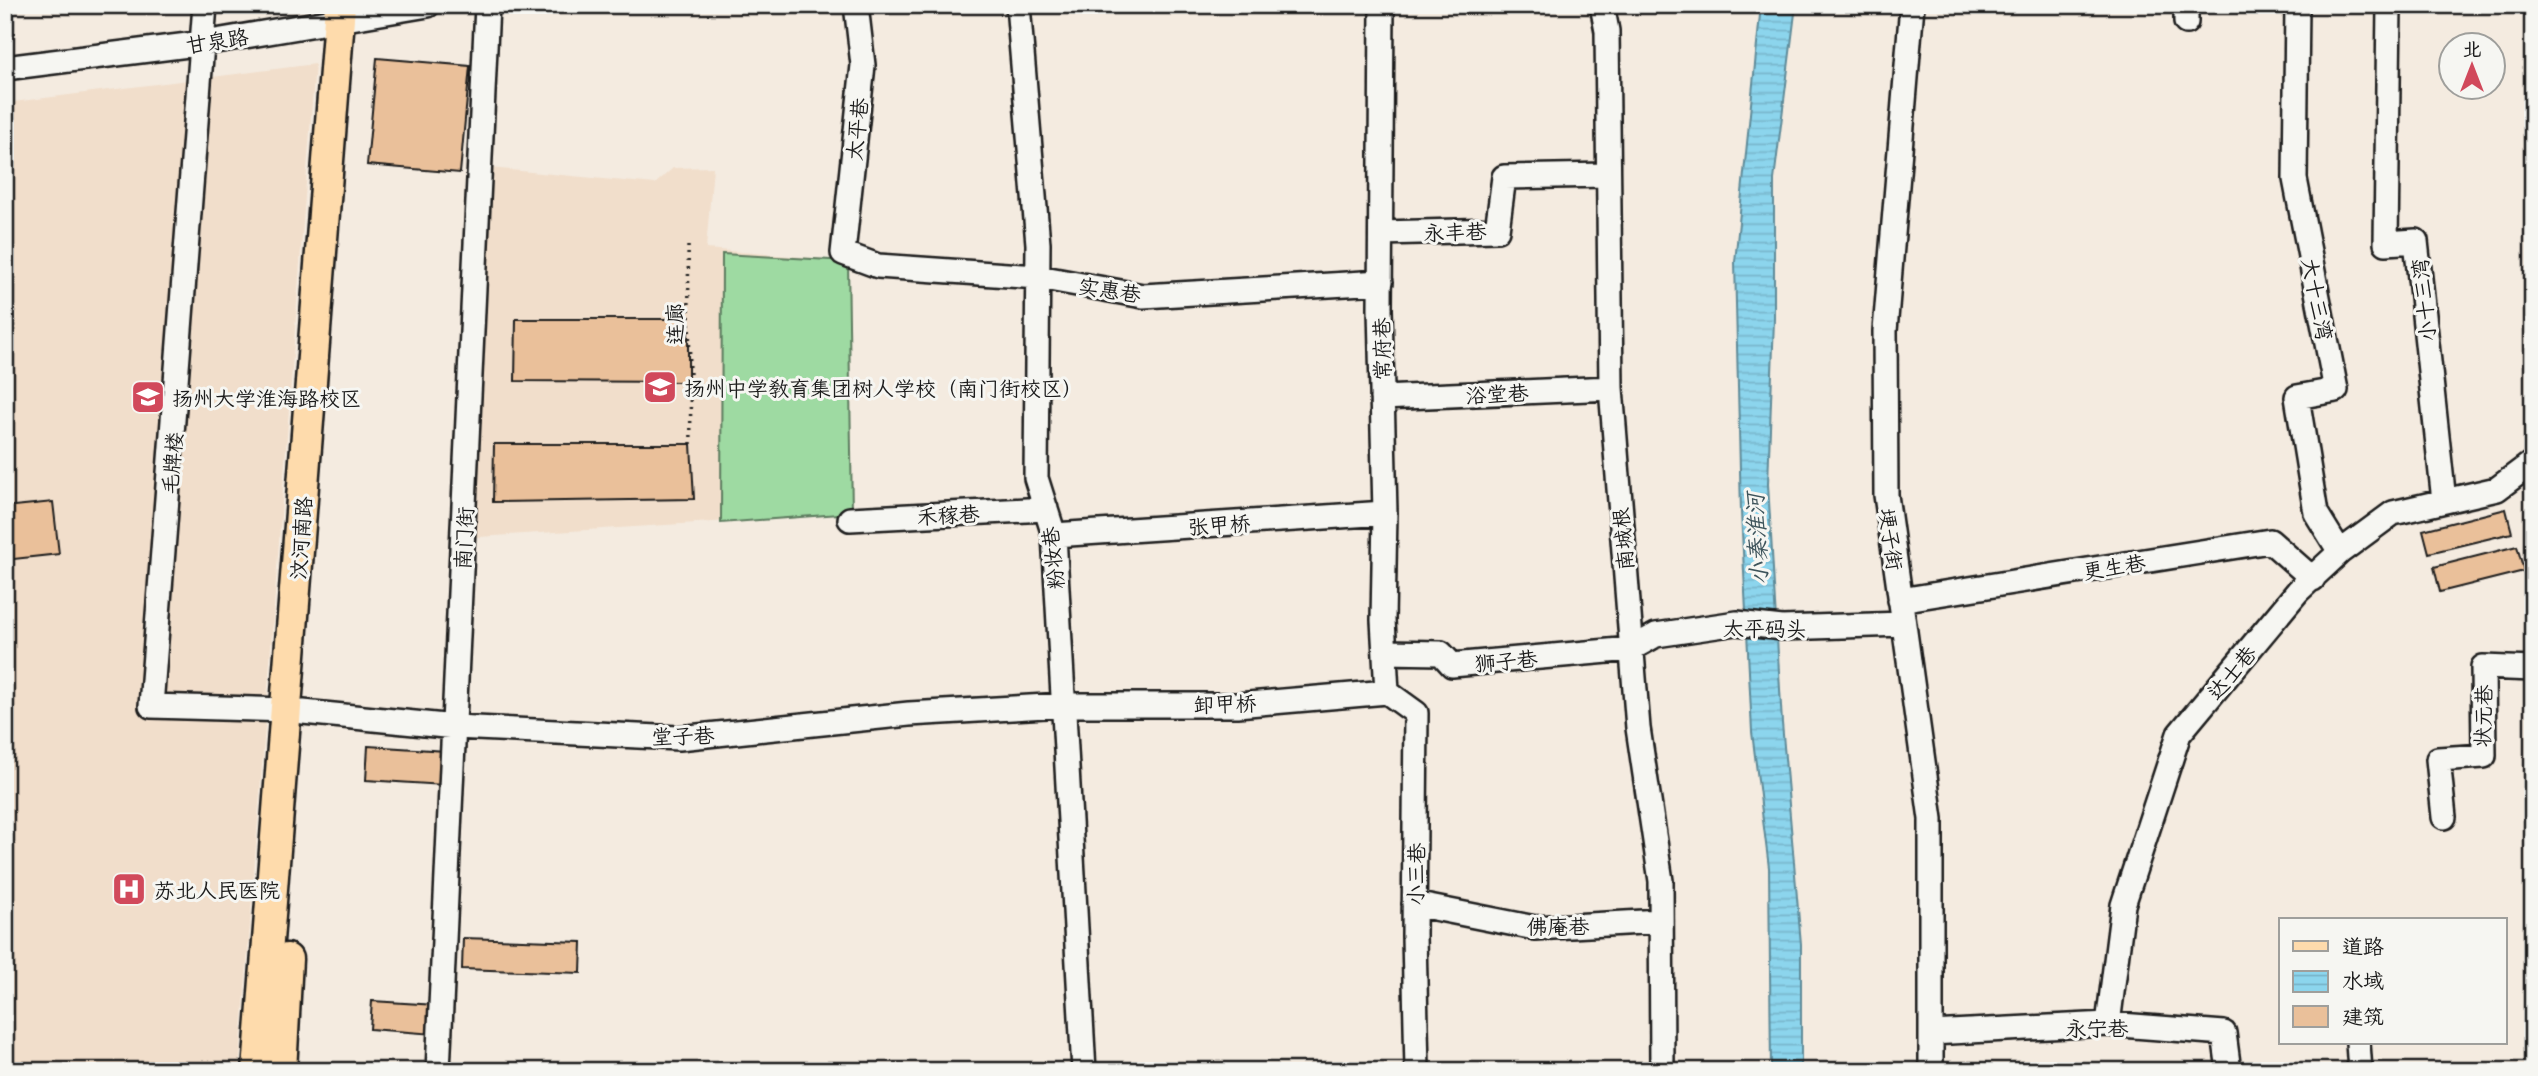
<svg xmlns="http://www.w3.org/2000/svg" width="2538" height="1076" font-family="Mali,'LXGW WenKai TC',sans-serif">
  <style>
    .built { fill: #f1decb }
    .garden { fill: #9edaa2; stroke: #5d7b5f; stroke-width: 2 }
    .water { fill: url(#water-rules); stroke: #5f8b99; stroke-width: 2 }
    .building { fill: #eac09a; stroke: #1c1c1c; stroke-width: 2 }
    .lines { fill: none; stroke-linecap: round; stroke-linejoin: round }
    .minor-casing { stroke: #1c1c1c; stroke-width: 28 }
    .major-casing { stroke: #1c1c1c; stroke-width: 35 }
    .path { stroke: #1c1c1c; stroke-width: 3.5; stroke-dasharray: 2 5; stroke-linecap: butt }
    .minor { stroke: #f6f6f2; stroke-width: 23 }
    .major { stroke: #fedbac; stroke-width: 30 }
    .labels { text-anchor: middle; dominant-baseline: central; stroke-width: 6; stroke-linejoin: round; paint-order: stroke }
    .street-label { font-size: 21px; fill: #1c1c1c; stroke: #f6f6f2 }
    .poi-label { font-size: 21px; fill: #1c1c1c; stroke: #f6f6f2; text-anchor: start }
    .water-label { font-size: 23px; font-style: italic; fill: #3e545b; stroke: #f6f6f2 }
  </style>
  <defs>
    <pattern id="water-rules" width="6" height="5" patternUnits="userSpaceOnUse" patternTransform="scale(1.75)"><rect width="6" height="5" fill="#8cd5ed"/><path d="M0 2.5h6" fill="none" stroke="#78b6cb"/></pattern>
  </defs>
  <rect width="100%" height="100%" fill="#f4ebe0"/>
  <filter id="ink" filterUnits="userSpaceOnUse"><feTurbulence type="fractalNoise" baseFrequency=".0143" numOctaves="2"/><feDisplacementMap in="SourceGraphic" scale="14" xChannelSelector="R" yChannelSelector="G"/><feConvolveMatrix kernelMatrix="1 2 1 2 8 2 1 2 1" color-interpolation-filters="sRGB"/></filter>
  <g filter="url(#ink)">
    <!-- built -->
    <path class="built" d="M315 64 239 1071H5V103Z
      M480 167 655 184 673 168 713 167 706 249 848 261 852 513 463 538Z"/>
    <!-- garden -->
    <path class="garden" d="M722 254 848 261 852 513 721 523Z"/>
    <!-- water -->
    <path class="water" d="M1761 5H1796L1774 180V319L1768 484 1782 723 1801 944V1071H1771L1769 868 1752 732 1741 512 1735 262Z"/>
    <!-- building -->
    <path class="building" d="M377 58 470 66 460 173 367 165Z
      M516 319H688V382L515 381Z
      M494 444H691L694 499 493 502Z
      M53 502 59 554 5 560V507Z
      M2506 509 2512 533 2429 553 2423 530Z
      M2517 546 2524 571 2440 592 2434 567Z
      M368 746 446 751 444 785 366 780Z
      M463 938 582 942 581 973 462 969Z
      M372 1001 436 1005 434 1034 370 1029Z"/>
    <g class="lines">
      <!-- minor casing -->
      <g class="minor-casing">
        <path id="minor" d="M205 5 151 706 288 710
          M856 5 863 65 843 253 878 266 1038 277 1143 296 1381 282
          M1018 5 1038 244 1036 478 1054 535 1084 1071
          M1382 5 1380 309 1385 513 1383 620 1387 692
          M1602 5 1607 31 1611 388 1638 728 1661 881 1662 1071
          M1912 5 1885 331 1886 495 1931 819V1071
          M2186 5V22
          M2297 5 2295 179 2336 390 2297 397 2316 513 2340 552
          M2389 5 2386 243 2416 241 2444 501
          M5 68 204 43 428 5
          M1381 233 1497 230 1504 177 1607 175
          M1382 398 1611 388
          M850 519 1046 509
          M1054 535 1385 513
          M1900 600 2270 541 2313 579
          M1385 652 1441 653 1452 665 1631 649 1656 635 1737 623 1782 628 1903 624
          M1387 692 1416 713 1414 936 1417 1071
          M303 712 455 727 679 738 909 714 1063 705H1237L1387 692
          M2444 817 2438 759 2484 756 2483 667 2533 669
          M1414 904 1535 928 1661 921
          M2108 1024 2123 905 2179 734 2298 591 2340 552 2393 513 2497 489 2533 462
          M1931 1033 2108 1024 2224 1033 2229 1071
          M2358 1043 2360 1071
          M438 1071 487 5"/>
      </g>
      <!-- major casing -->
      <g class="major-casing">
        <path id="major" d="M258 1071 340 5
          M281 1071 287 959"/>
      </g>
      <!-- path -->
      <path class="path" d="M688 246 691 444"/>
      <!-- minor -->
      <use href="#minor" class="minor"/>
      <!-- major -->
      <use href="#major" class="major"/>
    </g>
  </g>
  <!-- icons -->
  <defs>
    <g id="school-square" transform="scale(1.75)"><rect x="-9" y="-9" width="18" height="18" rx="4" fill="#d1495b" stroke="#f6f6f2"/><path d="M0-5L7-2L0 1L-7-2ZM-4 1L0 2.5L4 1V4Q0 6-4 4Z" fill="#fff"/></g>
    <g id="university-square" transform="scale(1.75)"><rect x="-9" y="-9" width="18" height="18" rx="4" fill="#d1495b" stroke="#f6f6f2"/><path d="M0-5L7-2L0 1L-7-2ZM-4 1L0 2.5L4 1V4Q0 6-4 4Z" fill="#fff"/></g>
    <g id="hospital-square" transform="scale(1.75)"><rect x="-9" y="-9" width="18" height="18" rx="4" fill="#d1495b" stroke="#f6f6f2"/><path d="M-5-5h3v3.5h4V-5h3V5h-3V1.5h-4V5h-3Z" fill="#fff"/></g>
  </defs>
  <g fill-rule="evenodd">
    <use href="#school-square" x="660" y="387"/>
    <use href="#university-square" x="148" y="397"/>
    <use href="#hospital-square" x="129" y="889"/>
  </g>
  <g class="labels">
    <!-- street labels -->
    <g class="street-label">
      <text transform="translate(217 40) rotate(-9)">甘泉路</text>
      <text transform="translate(856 129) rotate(-84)">太平巷</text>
      <text transform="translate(1455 231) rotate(-2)">永丰巷</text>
      <text transform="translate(1110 289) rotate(9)">实惠巷</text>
      <text transform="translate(2318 299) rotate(79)">大十三湾</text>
      <text transform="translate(2423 300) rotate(-96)">小十三湾</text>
      <text transform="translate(674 324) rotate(-91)">连廊</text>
      <text transform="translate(1381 349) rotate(-91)">常府巷</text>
      <text transform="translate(1497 393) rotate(-3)">浴堂巷</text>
      <text transform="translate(171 463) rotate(-85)">毛牌楼</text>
      <text transform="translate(948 514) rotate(-3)">禾稼巷</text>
      <text transform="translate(1219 524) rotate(-4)">张甲桥</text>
      <text transform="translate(300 538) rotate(-86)">汶河南路</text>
      <text transform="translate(463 538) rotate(-87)">南门街</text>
      <text transform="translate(1622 539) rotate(-95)">南城根</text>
      <text transform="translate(1892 539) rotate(82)">埂子街</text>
      <text transform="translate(1052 558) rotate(-96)">粉妆巷</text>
      <text transform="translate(2114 566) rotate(-9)">更生巷</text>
      <text x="1765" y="627">太平码头</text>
      <text transform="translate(1506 660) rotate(-5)">狮子巷</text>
      <text transform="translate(2231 672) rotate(-50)">达士巷</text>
      <text transform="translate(1225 703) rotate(-2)">卸甲桥</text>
      <text transform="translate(2482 716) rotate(-88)">状元巷</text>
      <text transform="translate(683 735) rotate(-2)">堂子巷</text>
      <text transform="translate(1415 874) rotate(-89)">小三巷</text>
      <text x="1558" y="925">佛庵巷</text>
      <text x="2097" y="1027">永宁巷</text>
    </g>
    <!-- poi labels -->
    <g class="poi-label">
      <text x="684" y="387">扬州中学教育集团树人学校（南门街校区）</text>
      <text x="172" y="397">扬州大学淮海路校区</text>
      <text x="154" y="889">苏北人民医院</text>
    </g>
    <!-- water labels -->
    <g class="water-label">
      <text transform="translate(1756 539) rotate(-93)">小秦淮河</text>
    </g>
  </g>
  <!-- margin -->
  <rect width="2538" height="1076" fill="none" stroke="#f6f6f2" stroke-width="28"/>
  <rect x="14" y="14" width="2510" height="1048" fill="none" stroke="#1c1c1c" stroke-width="2.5" filter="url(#ink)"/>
  <!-- legend -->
  <rect x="2279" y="918" width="228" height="126" fill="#f6f6f2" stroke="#9f9f9c" stroke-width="2"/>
  <rect x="2293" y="941" width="35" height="10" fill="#fedbac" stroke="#9f9f9c" stroke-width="2"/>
  <text x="2342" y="954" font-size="21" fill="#1c1c1c">道路</text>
  <rect x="2293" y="971" width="35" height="21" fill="url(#water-rules)" stroke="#9f9f9c" stroke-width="2"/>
  <text x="2342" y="988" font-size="21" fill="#1c1c1c">水域</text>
  <rect x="2293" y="1006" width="35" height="21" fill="#eac09a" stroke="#9f9f9c" stroke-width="2"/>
  <text x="2342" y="1024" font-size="21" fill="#1c1c1c">建筑</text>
  <!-- north arrow -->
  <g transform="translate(2472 66)"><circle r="33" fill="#f6f6f2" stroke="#9f9f9c" stroke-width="2"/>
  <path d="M0-5L12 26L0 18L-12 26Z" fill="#d1495b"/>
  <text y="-10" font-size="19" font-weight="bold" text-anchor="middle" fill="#1c1c1c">北</text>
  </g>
</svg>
